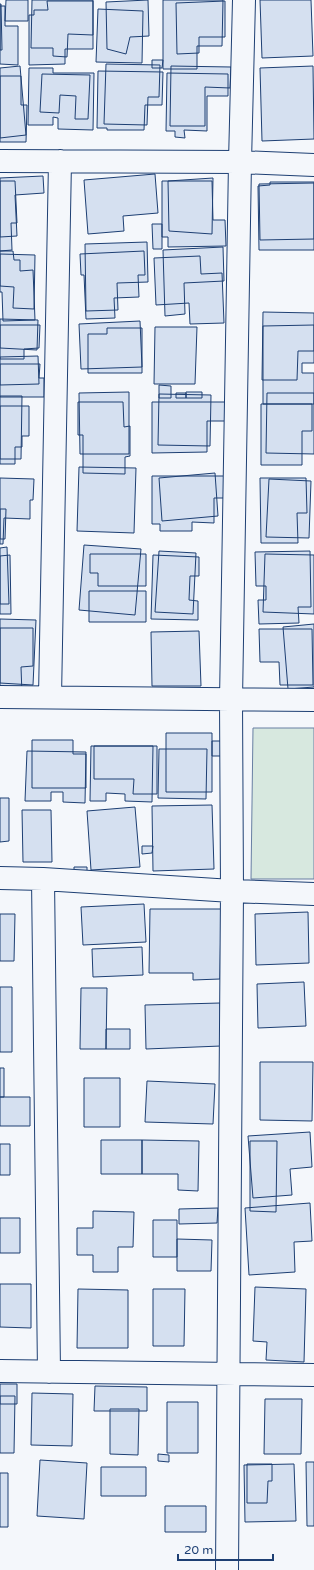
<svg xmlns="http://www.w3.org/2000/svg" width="314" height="1570" font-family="'Varela Round',sans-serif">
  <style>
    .green { fill: #d7e8df; stroke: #687fa3 }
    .building { fill: #d5e0f0; stroke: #1d3f73 }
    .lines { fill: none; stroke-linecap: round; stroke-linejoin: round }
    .minor-casing { stroke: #1d3f73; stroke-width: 24 }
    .minor { stroke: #f4f7fb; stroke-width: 22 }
  </style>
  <rect width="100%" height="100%" fill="#f4f7fb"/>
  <!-- green -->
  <path class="green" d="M253 728H314V879H251Z"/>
  <!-- building -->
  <path class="building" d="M6 0H28V21H5Z
    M32 0H93V35L68 34 67 57 53 56V48H31Z
    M148 0 149 36 130 37 126 54 107 49 106 2Z
    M163 0H223L222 46H197V69H163Z
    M260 0H311L313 56 262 58Z
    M47 1H93V49H65V64L29 65V15H34V10H48Z
    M225 1V37H199V53L177 54 176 3Z
    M0 4H1L2 50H0Z
    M0 6H5V26H18V65L0 64Z
    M98 9 143 11 142 63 96 62Z
    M152 60H163L162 68H152Z
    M106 64 160 65 159 97H148L147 125 104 124Z
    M20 66 26 135 0 138V68Z
    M171 66 231 67 230 88 205 87V126H170Z
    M313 66 314 139 262 141 260 68Z
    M29 68H53V73H94L93 130 58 129V118L53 117V125H28Z
    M98 71 163 72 162 105H145L144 130H107V128H97Z
    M167 73 228 74V96H207V131L184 130 185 138 175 137V131H166Z
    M42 74 90 75 88 119H75L76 96 60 95 59 113 40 112Z
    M0 76H21V105H27L26 142H0Z
    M155 174 158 213 123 216 124 231 88 234 84 180Z
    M43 176 44 193 15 195 17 236 0 237V178Z
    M213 178 212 234 169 231 168 181Z
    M0 181H15L17 223H11L12 250 0 251Z
    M162 181H212L213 220H225L226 246 168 247V237H162Z
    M270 182H314V250H259L258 186 270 185Z
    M314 183V239L260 240 259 184Z
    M152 224H162V249H153Z
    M147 242 148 282 117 283 118 310 86 311 85 244Z
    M223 247 224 281 184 283 185 314 165 316 163 250Z
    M0 251H13L14 260H20V271L33 270 35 320 3 321 2 292H0Z
    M144 251 145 275H138L139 297 114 298 115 318 86 319 84 275H81L80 254Z
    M0 254 35 255 34 309 13 308 14 287 0 286Z
    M200 256 201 274 222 273 224 323 190 324 189 303 156 305 154 258Z
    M263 312 314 313V351H298L297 380H262Z
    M0 319 38 320 37 350 0 348Z
    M140 321 142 367 81 369 79 324Z
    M0 325H40L39 348 24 349V359H0Z
    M314 325V363H302V373H314V404H263V326Z
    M155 327H197L195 384H154Z
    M107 328H142V373H88V334H107Z
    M38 356 39 384 0 385V357Z
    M0 364H40L39 378H44V397H0Z
    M159 385 171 386V398H159Z
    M129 392V454H80L79 393Z
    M186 392H202V398H186Z
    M176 393H186V398H176Z
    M267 393H314V454L266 453Z
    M159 394 211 395 210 446 158 445Z
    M0 396H22L21 459H0Z
    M78 402H123L124 427 130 426V456L125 457V474L83 473V435H78Z
    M152 402H226V421H207V452L152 453Z
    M261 404H312V431H302V465H261Z
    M0 406H29V436H22V447H15V464H0Z
    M79 467 136 468 134 533 77 531Z
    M215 473 218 516 162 521 159 478Z
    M152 476H225V498H214V523L192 522V531H160V524H152Z
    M0 478 34 479 33 500H30V519L4 518 3 544H0Z
    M260 478H306L307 513H297L298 543H261Z
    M269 479 311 481 309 538 266 537Z
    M0 509H6L5 539H0Z
    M84 545 141 549 135 615 79 610Z
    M7 547 9 604H0V548Z
    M159 551 196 553 193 614 155 612Z
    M310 551 311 607H298L299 623 259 624 258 600H266V586H256L255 552Z
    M90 554H146V586H98V573H90Z
    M265 554 314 555V614L263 612Z
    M10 555 11 614H0V556Z
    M153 555 199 557V576H190L189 600 198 601V620L151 619Z
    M89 591H146V622H89Z
    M0 619 36 620 33 685 0 683Z
    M314 624V687L288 689 283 627Z
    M0 628H33V666L21 667 22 695H0Z
    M259 629H312L313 685H280L279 662H260Z
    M199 631 201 686H152L151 632Z
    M166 733H212V792H166Z
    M32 740H73V754H86V788H32Z
    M212 741H222V756H212Z
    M91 746H153L152 802 125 801V794L106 793V801H90Z
    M94 746H157V794H133L134 779H94Z
    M159 749H207L206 799 158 798Z
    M27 751 86 752 85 803 63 802V792H51V801H25Z
    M0 798H9V841L0 842Z
    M212 805 214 869 153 871 152 806Z
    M135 807 140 867 91 870 87 811Z
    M22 810H51L52 862H23Z
    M142 846H153L152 853 142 854Z
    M74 867H87V875H74Z
    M144 904 146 942 83 945 81 907Z
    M150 909H221L220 979 193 980V973H149Z
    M308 912 309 963 256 965 255 914Z
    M0 914H15L14 961H0Z
    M142 947 143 975 93 977 92 949Z
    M304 982 306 1026 258 1028 257 984Z
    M0 987H12V1052H0Z
    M81 988H107L106 1049H80Z
    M220 1003 221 1046 146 1049 145 1005Z
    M106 1029H130V1049H106Z
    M260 1062H313L312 1121 260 1120Z
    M0 1068H4V1097H0Z
    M84 1078H120V1127H84Z
    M147 1081 215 1084 213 1124 145 1122Z
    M0 1097H30V1126H0Z
    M310 1132 312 1167 290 1169 292 1195 253 1198 248 1136Z
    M101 1140H142V1174H101Z
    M142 1140 199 1141 198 1191 178 1190V1174H142Z
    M250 1141H277L276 1212 250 1211Z
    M0 1144H10V1175H0Z
    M310 1203 312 1241 294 1242 295 1272 249 1275 245 1208Z
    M218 1208 217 1223 179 1224V1209Z
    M93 1211 134 1212 133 1247H118V1272H93V1255H77V1228H93Z
    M0 1218H20V1253H0Z
    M153 1220H177V1257H153Z
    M177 1239 212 1240 211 1271H177Z
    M0 1284H31V1328L0 1327Z
    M255 1287 306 1289 304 1362 266 1360 267 1342 253 1341Z
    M78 1289 128 1290V1348H77Z
    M153 1289H185L184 1346H153Z
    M0 1384H17V1404H0Z
    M95 1386 147 1387V1411H94Z
    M32 1393 73 1394 72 1446 31 1445Z
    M0 1396H15L14 1453H0Z
    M265 1399H302L301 1454H264Z
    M167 1402H198V1453H167Z
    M110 1409H139L138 1455 110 1454Z
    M158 1454 169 1455V1462L158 1461Z
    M40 1460 87 1463 84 1519 37 1516Z
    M306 1462H314V1526H307Z
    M247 1464H272V1481H268L267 1503H247Z
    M294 1464 296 1521 245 1522 244 1465Z
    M101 1467H146V1496H101Z
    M0 1473H8V1527H0Z
    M165 1506H206V1532H165Z"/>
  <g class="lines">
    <!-- minor casing -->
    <g class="minor-casing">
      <path id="minor" d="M0 161 240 162 314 165
        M0 697 314 700
        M50 697 60 161
        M0 878 43 879 232 891 314 894
        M43 879 49 1372
        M0 1371 314 1375
        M227 1570 232 891 231 700 240 162 244 0"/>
    </g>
    <!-- minor -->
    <use href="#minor" class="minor"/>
  </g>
  <!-- scale -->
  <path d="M178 1554v6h95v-6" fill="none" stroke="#1d3f73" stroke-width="2"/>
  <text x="184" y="1554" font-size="12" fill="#1d3f73" stroke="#f4f7fb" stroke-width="3" paint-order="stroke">20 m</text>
</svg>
